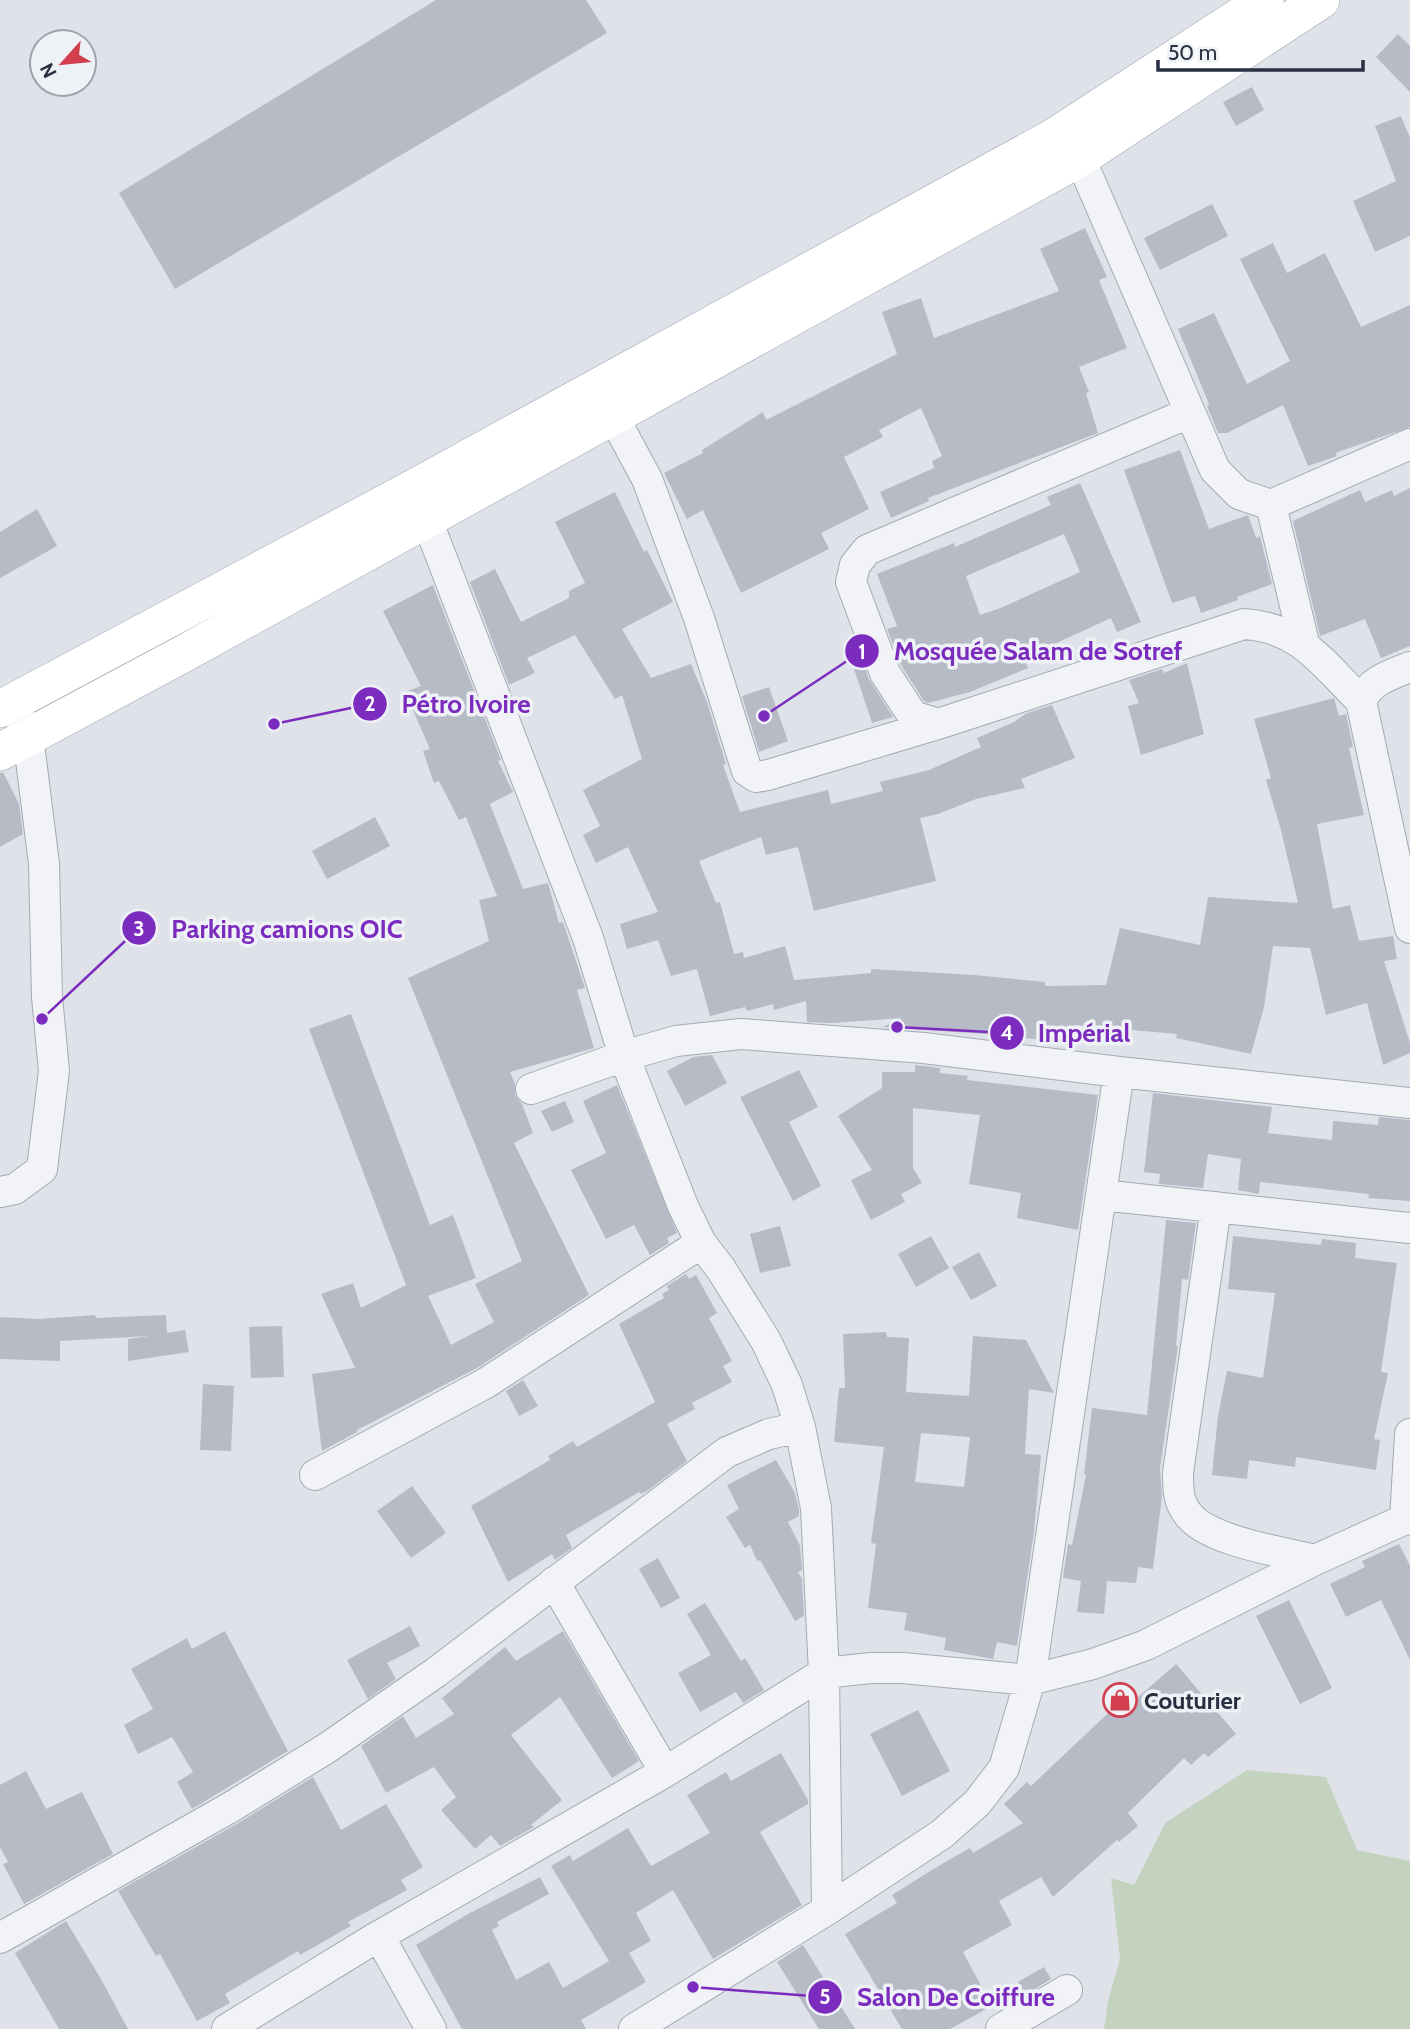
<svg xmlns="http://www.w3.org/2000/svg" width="1410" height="2029" font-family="Cabin,sans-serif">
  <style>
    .green { fill: #c4d3c0 }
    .building { fill: #b6bbc6; fill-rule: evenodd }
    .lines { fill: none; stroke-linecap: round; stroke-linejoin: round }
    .minor-casing { stroke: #a4a9b3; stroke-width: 32 }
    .major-casing { stroke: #9ea6b5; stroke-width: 38 }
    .minor { stroke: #f2f3f7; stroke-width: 30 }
    .major { stroke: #fff; stroke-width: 37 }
    .labels { text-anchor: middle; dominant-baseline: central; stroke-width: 7; stroke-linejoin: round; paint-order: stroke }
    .poi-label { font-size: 24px; font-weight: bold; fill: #272f40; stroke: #eef1f6; text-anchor: start }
    .leader { fill: none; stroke: #7b2cbf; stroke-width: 2.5 }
    .callout-dot { fill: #7b2cbf; stroke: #eef1f6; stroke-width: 2.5 }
    .mark-label { font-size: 21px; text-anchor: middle; font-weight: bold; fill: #fff }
    .callout-label { font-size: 26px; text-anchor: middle; font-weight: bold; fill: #7b2cbf; stroke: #eef1f6; stroke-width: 7; stroke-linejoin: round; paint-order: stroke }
  </style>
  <rect width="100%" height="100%" fill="#dfe2e9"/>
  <!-- green -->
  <path class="green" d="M1247 1770 1326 1777 1357 1850 1410 1861V2029H1104L1108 2001 1120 1959 1111 1878 1134 1885 1165 1823Z"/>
  <!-- building -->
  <path class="building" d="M436 0H586L607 33 175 289 119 193Z
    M1398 34 1410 46V92L1376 57Z
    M1252 87 1264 110 1236 126 1223 102Z
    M1401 116 1410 138V236L1375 252 1353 201 1396 181 1375 126Z
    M1212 204 1228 236 1160 270 1144 238Z
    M1085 228 1107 277 1099 280 1127 348 1079 367 1089 392 1086 393 1098 433 928 498 929 501 891 518 880 492 934 468 932 461 942 456 921 408 879 430 883 437 844 457 869 509 821 533 829 549 741 593 703 510 687 519 664 473 703 453 702 450 763 412 766 420 897 354 882 312 921 298 934 338 1059 291 1040 249Z
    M1273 243 1287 273 1325 253 1361 327 1410 305V427L1335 453 1337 456 1308 466 1283 405 1227 433H1218L1207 406 1209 404 1178 329 1214 313 1247 384 1290 361 1240 259Z
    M1180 450 1209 529 1248 515 1256 538 1260 536 1272 584 1237 597 1238 600 1201 613 1195 596 1172 603 1124 470Z
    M1080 483 1141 622 1117 632 1111 618 1024 658 1028 668 970 692 928 703 924 701 901 665 887 629 897 626 877 574 954 543 955 547 1051 505 1047 497ZM1064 534 1080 572 1003 607 980 615 966 576Z
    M1410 488V646L1381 658 1365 619 1320 636 1293 521 1360 490 1365 502 1392 490 1394 496Z
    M615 492 644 552 647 550 673 602 622 629 651 678 691 664 707 702 726 764 723 765 740 812 828 790 831 804 883 791 880 782 929 770 981 747 977 738 1014 722 1027 713 1052 705 1075 758 1021 779 1025 788 976 799 938 814 920 818 936 881 814 911 798 847 766 855 761 837 699 861 716 903 720 902 734 954 743 952 744 958 785 946 794 980 871 973V969L974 975 1045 982V986L1106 985 1120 928 1200 945 1208 897 1298 903 1281 830 1266 780 1271 778 1254 719 1334 698 1339 716 1346 714 1353 747 1349 748 1364 815 1317 824 1333 909 1350 905 1359 941 1393 936 1397 959 1384 961 1410 1043V1053L1383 1065 1367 1003 1326 1015 1310 948 1273 946 1264 1007 1251 1054 1176 1038 1177 1034 1075 1025 1073 1043 985 1034 883 1027 902 1018 832 1023 807 1022 806 1001 774 1010 773 1004 747 1011 745 1007 710 1016 697 969 671 976 658 940 627 949 620 924 658 912 628 847 596 863 583 835 600 826 583 790 642 759 622 695 615 699 575 635 527 658 535 673 509 685 470 582 495 569 521 622 569 598V591L585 583 555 522Z
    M37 509 57 546 0 578V532Z
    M433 585 501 760 498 761 513 792 490 804 523 889 548 883 559 923 563 922 585 988 577 990 594 1048 510 1072 515 1084V1095L522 1104 533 1133 514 1143 589 1295 477 1368 357 1430V1432L322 1451 312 1374 355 1368 321 1294 353 1283 361 1308 406 1285 309 1029 351 1014 430 1225 453 1215 476 1278 428 1296 451 1345 494 1322 475 1284 522 1261 408 978 489 941 479 900 497 896 466 817 459 820 439 781 434 783 423 751 430 749 405 692 421 686 383 611Z
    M854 639 869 679 893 717 872 723 845 642Z
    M1187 663 1204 734 1141 755 1128 706 1139 703 1129 680 1162 669 1164 673Z
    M769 687 788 741 759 752 742 696Z
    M3 772 19 804 23 834 0 847V773Z
    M375 817 390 846 327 879 312 851Z
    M712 1055 727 1083 685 1106 667 1071 693 1057Z
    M915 1065 940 1068V1073L968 1076 967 1080 1098 1095 1078 1230 1017 1218 1021 1193 969 1184 980 1115 913 1108V1168L922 1183 901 1194 905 1202 871 1220 851 1180 872 1170 838 1116 882 1088V1072H915Z
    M799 1070 818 1107 789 1122 821 1186 793 1201 740 1097Z
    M617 1085 677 1233 667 1238 669 1243 650 1255 634 1225 606 1239 571 1170 606 1153 583 1101Z
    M1153 1093 1272 1107 1268 1133 1332 1140 1333 1121 1378 1125 1379 1117 1410 1120V1201L1368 1198 1369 1194 1260 1182 1259 1194 1238 1190 1241 1159 1208 1154 1203 1188 1159 1184 1160 1174 1144 1172Z
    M565 1101 574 1122 552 1132 541 1111Z
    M1166 1220 1196 1223 1188 1280 1182 1279 1176 1346H1178L1160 1468 1162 1496 1153 1569 1138 1567 1136 1583 1107 1581 1104 1614 1077 1612 1081 1581 1063 1578 1068 1544 1072 1545 1086 1475 1084 1474 1092 1408 1147 1415Z
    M780 1226 791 1266 760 1273 750 1234Z
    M931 1236 949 1268 916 1287 898 1254Z
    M1233 1236 1321 1245 1322 1239 1356 1243 1355 1258 1397 1263 1381 1372 1388 1373 1374 1439 1380 1440 1376 1470 1296 1457 1295 1467 1249 1460 1247 1479 1212 1475 1218 1416 1227 1371 1263 1378 1275 1293 1228 1289Z
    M979 1252 997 1286 971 1300 952 1267Z
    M686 1274 689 1279 696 1275 717 1313 709 1318 732 1361 723 1366 732 1382 692 1403 695 1409 667 1424 687 1461 647 1491 641 1494 639 1492 566 1535 572 1548 555 1560 552 1554 508 1582 471 1506 550 1460 548 1456 573 1441 577 1447 655 1402 619 1324 664 1298 662 1294 669 1290 667 1286Z
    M95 1315 96 1318 166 1315 167 1333 185 1330 189 1352 128 1361V1339L149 1336 60 1341V1361L0 1359V1317L39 1319Z
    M282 1326 284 1377 251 1378 249 1327Z
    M886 1332 887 1337 909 1338 906 1392 969 1396 973 1336 1026 1340 1054 1393 1029 1389 1025 1454 1041 1455 1034 1532 1017 1646 997 1642 993 1659 944 1650 946 1638 904 1630 907 1613 868 1608 876 1544 871 1543 884 1447 834 1442 839 1388H845L843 1334ZM921 1433 970 1437 964 1487 915 1482Z
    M523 1380 538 1406 519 1416 506 1391Z
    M203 1384 234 1386 231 1451 200 1450Z
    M776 1460 795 1493 799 1510V1516L788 1522 800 1546 802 1570 798 1572 802 1579 804 1616 795 1621 760 1560 757 1561 750 1545 745 1548 726 1517 739 1509 727 1485Z
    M412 1486 446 1533 411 1558 377 1511Z
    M1399 1544 1410 1566V1660L1381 1600 1346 1617 1330 1584 1365 1567 1362 1561Z
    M658 1558 680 1598 661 1608 639 1569Z
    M1289 1600 1332 1688 1300 1704 1256 1616Z
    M705 1603 741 1661 745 1658 764 1690 743 1703 736 1692 700 1712 678 1673 711 1655 687 1614Z
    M410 1626 420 1646 387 1663 396 1679 368 1699 347 1660Z
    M225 1631 288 1751 192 1809 177 1782 193 1772 172 1737 138 1754 124 1725 153 1709 131 1669 187 1638 192 1649Z
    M563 1631 639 1761 612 1778 560 1697 511 1735 562 1800 531 1825 534 1827 500 1846 491 1835 475 1849 441 1810 456 1797 434 1767 386 1793 361 1746 403 1716 416 1738 454 1714 442 1698 505 1647 516 1661Z
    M1176 1664 1236 1734 1208 1757 1204 1753 1191 1765 1184 1758 1128 1813 1138 1826 1119 1842 1117 1840 1053 1897 1041 1877 999 1901 1012 1925 963 1952 992 2006 950 2029H902L845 1934 897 1903 892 1895 945 1862 970 1848 973 1853 1023 1823 1004 1804 1027 1782 1031 1786 1123 1699 1129 1705Z
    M918 1710 950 1771 902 1796 870 1734Z
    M781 1753 808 1800V1804L760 1832 802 1905 713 1959 673 1890 636 1913 651 1941 629 1953 646 1982 581 2020 586 2029H462L416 1945 468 1914 540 1877 549 1894 497 1922 499 1926 492 1930 516 1980 549 1962 563 1988 609 1961 551 1866 570 1855 573 1861 628 1828 651 1866 710 1833 687 1795 726 1772 731 1781Z
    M26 1771 46 1809 82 1792 113 1854 24 1904 3 1864 8 1862 0 1847V1785Z
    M313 1777 341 1830 386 1804 423 1867 401 1880 407 1890 348 1922 351 1926 300 1955 298 1951 225 1994 230 2003 197 2021 160 1954 156 1956 118 1891 240 1822Z
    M66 1921 101 1979 128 2029H59L15 1953Z
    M803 1945 855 2029H819L777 1962Z
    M1044 1967 1051 1979 1025 1995 1018 1982Z"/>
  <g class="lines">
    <!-- minor casing -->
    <g class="minor-casing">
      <path id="minor" d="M1080 158 1215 470 1239 494 1271 505 1410 444
        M1189 413 867 550 855 565 851 582 885 673 913 716 938 724 1244 624C1300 627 1324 665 1361 701
        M613 416 647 479 699 618 747 771 756 777 768 775 938 724
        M1271 505 1304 643
        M427 520 588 938 624 1056 683 1206 701 1243 721 1269 766 1341 787 1385 800 1427 816 1508 824 1673 827 1910
        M1410 667C1390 675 1371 680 1361 701L1410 928
        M531 1089 624 1056 676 1041 741 1034 924 1048 1119 1072 1410 1103
        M0 1192 15 1189 42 1169 54 1071 47 997 44 864 28 736 20 718
        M1101 1195 1410 1228
        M1216 1207 1178 1473C1178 1488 1178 1502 1188 1514 1207 1541 1283 1552 1315 1560
        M315 1475 486 1383 701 1243
        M1405 1520 1410 1434
        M554 1582 665 1772
        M379 1936 431 2029
        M0 1938 231 1807 327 1748 435 1673 727 1452 769 1434 800 1427
        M227 2029 372 1940 665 1772 824 1673 871 1668H903L1030 1680 1093 1664 1146 1645 1315 1560 1410 1517
        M634 2029 827 1910 942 1834 977 1803 1004 1768 1030 1680 1119 1072
        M1001 2029 1067 1990"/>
    </g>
    <!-- major casing -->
    <g class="major-casing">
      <path id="major" d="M0 709 410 490 1054 137 1265 0
        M0 752 183 654 1080 158 1321 0"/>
    </g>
    <!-- minor -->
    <use href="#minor" class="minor"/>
    <!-- major -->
    <use href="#major" class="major"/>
  </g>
  <!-- icons -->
  <defs>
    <g id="shop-ring" transform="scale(1.75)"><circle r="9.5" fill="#eef1f6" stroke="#d33f4e" stroke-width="1.5"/><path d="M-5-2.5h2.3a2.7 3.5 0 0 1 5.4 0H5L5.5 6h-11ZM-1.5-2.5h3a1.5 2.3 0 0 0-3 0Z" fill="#d33f4e"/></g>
  </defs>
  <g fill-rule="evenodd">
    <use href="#shop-ring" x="1120" y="1700"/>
  </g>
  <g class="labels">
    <!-- poi labels -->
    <g class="poi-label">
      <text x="1144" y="1700">Couturier</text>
    </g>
  </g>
  <!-- callouts -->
  <path class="leader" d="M764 716L862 651M274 724L370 704M42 1019L139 928M897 1027L1007 1033M693 1987L825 1997"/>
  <g class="callout-dot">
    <circle cx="764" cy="716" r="7"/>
    <circle cx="274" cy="724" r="7"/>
    <circle cx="42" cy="1019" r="7"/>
    <circle cx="897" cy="1027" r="7"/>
    <circle cx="693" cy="1987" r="7"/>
    <circle cx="862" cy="651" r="18"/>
    <circle cx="370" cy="704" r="18"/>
    <circle cx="139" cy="928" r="18"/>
    <circle cx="1007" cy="1033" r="18"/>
    <circle cx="825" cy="1997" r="18"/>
  </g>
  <g class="mark-label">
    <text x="862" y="659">1</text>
    <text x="370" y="711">2</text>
    <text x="139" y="936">3</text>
    <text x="1007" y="1040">4</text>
    <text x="825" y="2004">5</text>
  </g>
  <g class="callout-label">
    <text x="1038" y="660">Mosquée Salam de Sotref</text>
    <text x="466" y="713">Pétro Ivoire</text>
    <text x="287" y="938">Parking camions OIC</text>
    <text x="1084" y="1042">Impérial</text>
    <text x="956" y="2006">Salon De Coiffure</text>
  </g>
  <!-- north arrow -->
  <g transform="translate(63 63) rotate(243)"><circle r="33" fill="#eef1f6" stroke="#9ea3ad" stroke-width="2"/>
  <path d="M0-5L12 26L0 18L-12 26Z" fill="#d33f4e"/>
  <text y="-10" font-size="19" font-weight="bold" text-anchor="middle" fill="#272f40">N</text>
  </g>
  <!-- scale -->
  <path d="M1158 60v10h205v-10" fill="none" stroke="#272f40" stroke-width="3.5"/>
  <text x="1168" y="60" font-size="21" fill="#272f40" stroke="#eef1f6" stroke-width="5" paint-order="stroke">50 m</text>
</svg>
